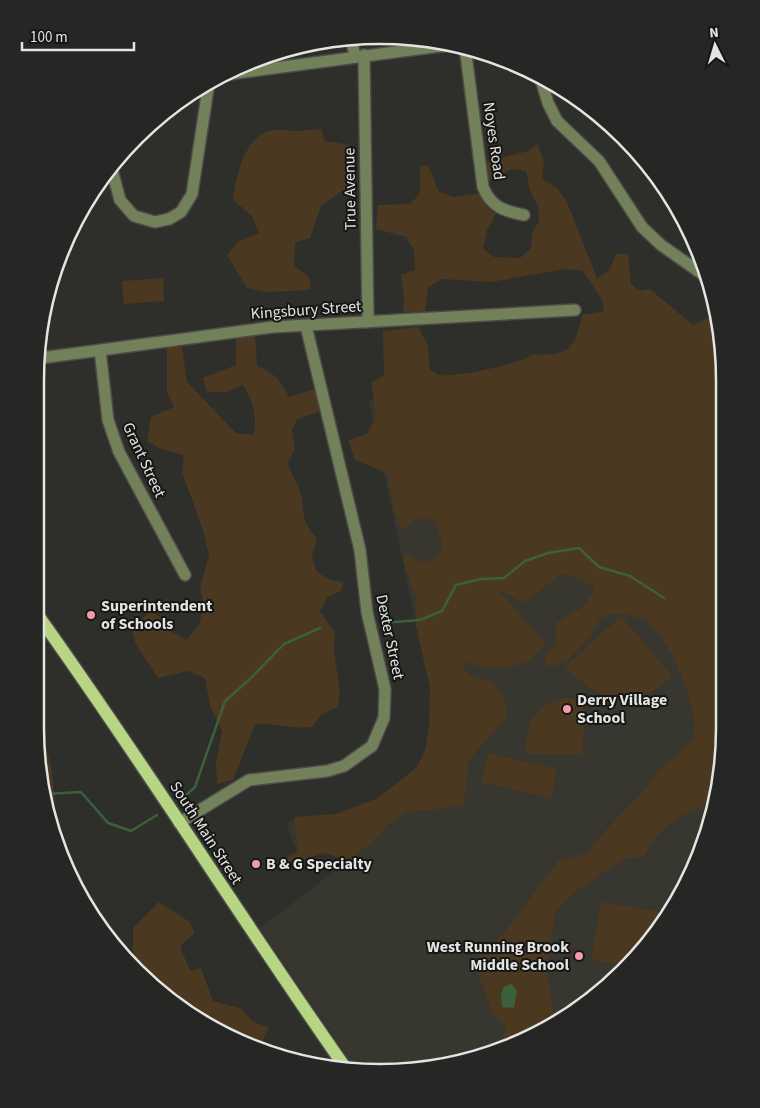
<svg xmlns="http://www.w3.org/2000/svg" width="760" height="1108" font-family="'Source Sans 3',sans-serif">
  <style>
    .built { fill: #38372f }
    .green { fill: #4b3821 }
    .water { fill: #3b603b }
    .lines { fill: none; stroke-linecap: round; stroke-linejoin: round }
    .stream { stroke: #3b603b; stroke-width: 2.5 }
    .minor-casing { stroke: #4b4b48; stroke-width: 14 }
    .major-casing { stroke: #4b4b48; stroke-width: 15 }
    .minor { stroke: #72815a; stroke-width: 11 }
    .major { stroke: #b7d582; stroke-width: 12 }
    .poi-dot { fill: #f49aa5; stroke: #161615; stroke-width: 2 }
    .labels { text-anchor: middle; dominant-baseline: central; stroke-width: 4; stroke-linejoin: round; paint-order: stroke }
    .street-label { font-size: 16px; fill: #e4e4e2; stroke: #161615 }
    .poi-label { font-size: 16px; font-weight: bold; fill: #e4e4e2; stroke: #161615; text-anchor: start }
    .rim { fill: none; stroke: #e4e4e2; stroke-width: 2.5 }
  </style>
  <rect width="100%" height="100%" fill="#2e2e2b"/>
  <!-- built -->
  <path class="built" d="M600 351 717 799 689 881 624 972 552 1027 448 1066 358 1072 260 928 345 863 331 834 298 855 286 822 466 796 415 619 369 401Z"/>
  <!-- green -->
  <path class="green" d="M321 129 325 141 350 145 354 182 321 206 310 238 295 242 294 266 309 277 311 290 267 292 247 288 227 255 238 242 259 233 252 216 233 200C236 176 245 133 274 130 281 129 290 131 297 131 305 131 313 129 321 129Z
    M538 144 544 162 542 175 544 180 557 188 567 202 597 278 609 270 616 254H628L631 284 639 291 650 289 693 325 714 315 719 320 725 380 718 795 713 812 708 806C674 817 661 825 644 857L625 858 572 894 556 911 546 965 553 1014 533 1034 489 1051 503 1040 506 1027 493 1014 474 962 491 947 512 923 558 861 587 853 603 833 644 791 654 776 692 740 695 723 686 687 674 658 658 633 646 621 629 615 614 614 601 618 587 640 569 659 554 666 545 665 547 654 556 644V623L583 607 595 589 580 578 561 574 524 603 497 589 546 644 530 661 509 667 486 668 462 661C462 679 484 676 494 684 504 692 506 705 507 716L469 760 464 804 447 808 406 812 387 825 377 838 348 861 325 853 288 864 286 858 298 851 294 817 336 814 378 798 417 767 425 750 429 726 430 688 416 626V598L403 560 407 554 422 563C449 555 443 540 433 519H416L402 531 392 502 387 473 355 460 348 440 367 434 376 416 371 383 384 375 383 331 418 327 428 345 430 369C433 371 437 374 440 375 455 378 523 363 534 354 571 357 574 347 582 315L604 311 602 300 583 271 566 269 491 282 442 279 428 287 425 312H403L404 299 401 275 415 270 414 250 406 237 376 229 378 205 411 204 420 192V166L428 165 439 192 453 197 480 193 489 209 496 214 487 230 483 248 494 257 520 258 531 248 532 233 539 221 538 206 530 191 526 171 512 169 487 181 486 162 528 151Z
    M163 278 164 301 124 304 122 281Z
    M255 334 257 366C274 372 281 381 289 397L314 389 321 411 297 419 292 430 295 449 288 463C291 474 298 484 301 494 305 513 301 523 317 538L312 556 316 571 328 579 343 582 342 590 327 598 320 611 335 633 334 651 340 691 338 707 322 714 312 727C292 729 275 723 255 724L233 780 217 784 216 763 222 731 210 706 205 678 189 671 158 678 136 645 131 628 151 611 164 620 172 632 186 640 199 625 204 605 200 588 209 556 204 533 182 472 184 455 161 449 147 441 151 417 174 407 167 392V347H182L187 382 236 433 253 435C258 418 253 401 243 385L227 392H207L203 378 236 365V337Z
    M621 616 672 676C663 683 654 692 644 696 614 708 584 686 565 667Z
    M566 698 584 700 583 755 525 754C529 720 531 707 566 698Z
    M35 720 41 724 52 772 59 850 53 839Z
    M488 753 557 769 551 798 481 782Z
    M159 902 190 922 195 933 180 946 190 971 201 968 213 1001 242 1009 253 1022 269 1027 259 1049 253 1048 246 1037 203 1021 170 1002 133 962V928Z
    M601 902 666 913 628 966 591 960Z"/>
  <!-- water -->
  <path class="water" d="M511 984 517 990 514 1008 502 1007 501 994 504 987Z"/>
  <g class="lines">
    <!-- stream -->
    <path class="stream" d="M381 623 420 620 442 611 456 585 481 579 504 578 525 561 548 553 579 548 599 567 630 576 664 598
      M46 794 81 792 108 823 131 831 157 815
      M185 796 195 787 225 701 250 679 284 644 320 628"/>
    <!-- minor casing -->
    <g class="minor-casing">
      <path id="minor" d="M351 38 355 56
        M465 47 483 187C491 207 504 211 524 215
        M364 55 368 322
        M222 75 456 44
        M540 76 548 103 557 121 599 161 642 227 661 245 708 278
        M112 170 120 200 134 216 155 222 169 219 181 212 192 194 209 82
        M100 350 108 420 119 452 185 575
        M41 358 273 327 575 310
        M179 823 249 780 327 771 344 766 372 746 384 718 385 689 367 612 360 550 306 326"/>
    </g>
    <!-- major casing -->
    <g class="major-casing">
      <path id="major" d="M37 614C144 763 241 919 347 1070"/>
    </g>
    <!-- minor -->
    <use href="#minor" class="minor"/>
    <!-- major -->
    <use href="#major" class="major"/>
  </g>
  <!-- markers -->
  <g class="poi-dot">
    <circle cx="91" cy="615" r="5"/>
    <circle cx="567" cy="709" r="5"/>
    <circle cx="256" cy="864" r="5"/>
    <circle cx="579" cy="956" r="5"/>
  </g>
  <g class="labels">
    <!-- street labels -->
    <g class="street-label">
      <text transform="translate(494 141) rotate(82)">Noyes Road</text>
      <text transform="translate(350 189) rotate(-91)">True Avenue</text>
      <text transform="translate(306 310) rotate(-4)">Kingsbury Street</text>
      <text transform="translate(144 460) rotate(65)">Grant Street</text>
      <text transform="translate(390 637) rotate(78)">Dexter Street</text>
      <text transform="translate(206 833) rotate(57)">South Main Street</text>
    </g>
    <!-- poi labels -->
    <g class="poi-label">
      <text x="101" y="606">Superintendent<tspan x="101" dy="18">of Schools</tspan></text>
      <text x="577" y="700">Derry Village<tspan x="577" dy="18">School</tspan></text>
      <text x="266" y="864">B &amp; G Specialty</text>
      <text x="569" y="947" text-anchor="end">West Running Brook<tspan x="569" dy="18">Middle School</tspan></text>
    </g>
  </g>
  <!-- crop -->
  <path d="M0 0H760V1108H0ZM380 44H380A336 336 0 0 1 716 380V728A336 336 0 0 1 380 1064H380A336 336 0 0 1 44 728V380A336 336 0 0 1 380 44Z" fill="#262625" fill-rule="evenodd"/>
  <path class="rim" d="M380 44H380A336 336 0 0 1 716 380V728A336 336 0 0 1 380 1064H380A336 336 0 0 1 44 728V380A336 336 0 0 1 380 44Z"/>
  <!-- north arrow -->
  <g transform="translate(715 45) rotate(355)" stroke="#161615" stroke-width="4" paint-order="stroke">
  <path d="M0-4L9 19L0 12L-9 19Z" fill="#e4e4e2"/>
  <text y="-8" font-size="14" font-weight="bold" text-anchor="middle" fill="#e4e4e2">N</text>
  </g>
  <!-- scale -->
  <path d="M22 42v8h112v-8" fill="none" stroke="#e4e4e2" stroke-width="2.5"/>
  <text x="30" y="42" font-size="15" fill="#e4e4e2" stroke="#161615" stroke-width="4" paint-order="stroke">100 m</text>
</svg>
